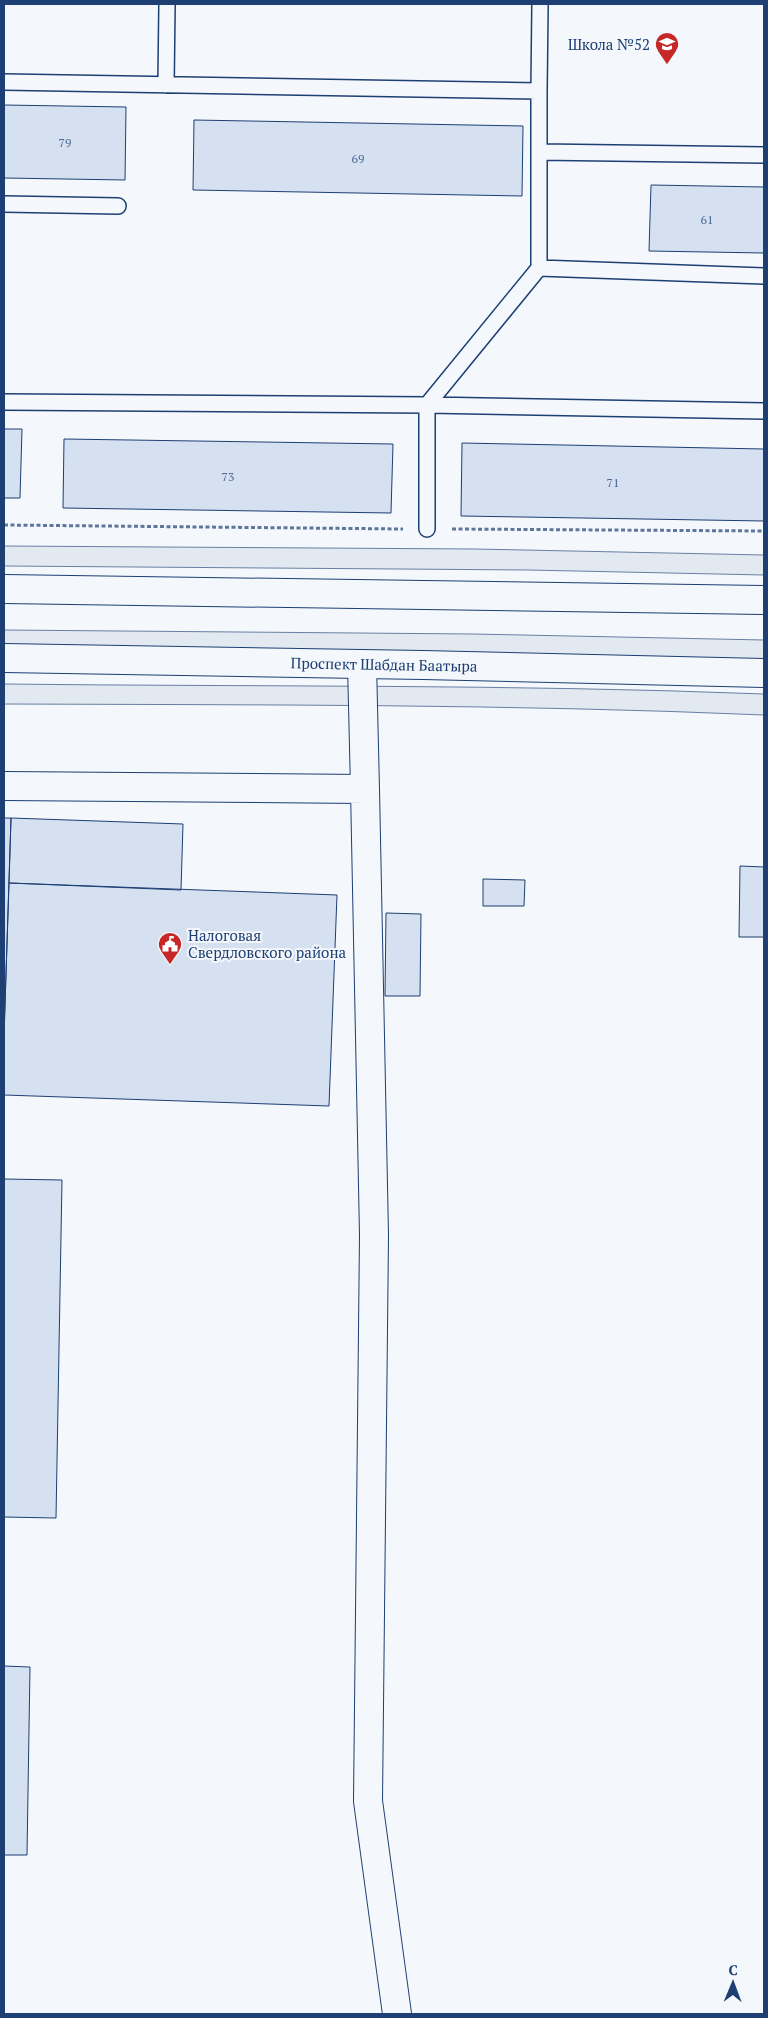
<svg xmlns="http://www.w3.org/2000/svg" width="768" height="2018" font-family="'PT Serif',serif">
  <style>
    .green { fill: #e3e9f0; stroke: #687fa3 }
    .building { fill: #d5e0f0; stroke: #1d3f73 }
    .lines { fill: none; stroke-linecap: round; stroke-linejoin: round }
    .lane-casing { stroke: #1d3f73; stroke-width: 18 }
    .street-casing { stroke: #1d3f73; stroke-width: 30 }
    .primary-casing { stroke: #1d3f73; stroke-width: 30 }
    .path { stroke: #5e769c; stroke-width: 3; stroke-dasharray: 4 2.5; stroke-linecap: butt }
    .lane { stroke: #f4f7fb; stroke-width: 15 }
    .street { stroke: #f4f7fb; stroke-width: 28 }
    .primary { stroke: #f4f7fb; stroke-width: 28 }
    .labels { text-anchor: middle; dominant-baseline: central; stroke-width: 4; stroke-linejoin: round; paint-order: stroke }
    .number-label { font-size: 12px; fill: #4b6792 }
    .poi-label { font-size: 15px; fill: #1d3f73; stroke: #f4f7fb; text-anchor: end }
    .street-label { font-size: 15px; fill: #1d3f73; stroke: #f4f7fb }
  </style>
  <rect width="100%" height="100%" fill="#f4f7fb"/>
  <!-- green -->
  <path class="green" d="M4 546 475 549 764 555V575L528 570 4 566Z
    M4 630 473 634 764 640V660L525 655 4 650Z
    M4 684C257 687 511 684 764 694V715C511 704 257 705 4 704Z"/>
  <!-- building -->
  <path class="building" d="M4 105 126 107 125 180 4 178Z
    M194 120 523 126 522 196 193 190Z
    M651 185 764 187V253L649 251Z
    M4 429H22L20 498H4Z
    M64 439 393 444 391 513 63 508Z
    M462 443 764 449V521L461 516Z
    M4 818H11L4 1036Z
    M11 818 183 824 181 890 9 883Z
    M740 866 764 867V937H739Z
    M483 879 525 880 524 906H483Z
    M9 883 337 895 329 1106 4 1095V1036Z
    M386 913 421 914 420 996H385Z
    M4 1179 62 1180 56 1518 4 1517Z
    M4 1666 30 1667 27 1855H4Z"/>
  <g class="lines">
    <!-- lane casing -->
    <g class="lane-casing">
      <path id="lane" d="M4 82 539 91V152L764 155
        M166 85 167 4
        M539 91 540 4
        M539 152V268L764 276
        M4 204 118 206
        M4 402 427 405V529
        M427 405 764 411
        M427 405 539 268"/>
    </g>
    <!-- street casing -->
    <g class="street-casing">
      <path id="street" d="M362 664 365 789
        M4 786 365 789 374 1235 368 1801 397 2014"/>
    </g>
    <!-- primary casing -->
    <g class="primary-casing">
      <path id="primary" d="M4 589 764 600
        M4 658 423 665 764 673"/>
    </g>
    <!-- path -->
    <path class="path" d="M4 525 403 529
      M452 529 764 531"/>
    <!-- lane -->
    <use href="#lane" class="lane"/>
    <!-- street -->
    <use href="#street" class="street"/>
    <!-- primary -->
    <use href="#primary" class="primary"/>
  </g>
  <!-- icons -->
  <defs>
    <g id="school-pin" transform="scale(1.25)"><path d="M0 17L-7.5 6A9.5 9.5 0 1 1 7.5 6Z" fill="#c62828" stroke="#f4f7fb"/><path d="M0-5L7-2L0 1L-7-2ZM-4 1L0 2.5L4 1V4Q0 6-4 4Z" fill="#fff"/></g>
    <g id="civic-pin" transform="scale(1.25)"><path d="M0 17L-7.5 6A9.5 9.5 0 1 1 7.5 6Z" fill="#c62828" stroke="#f4f7fb"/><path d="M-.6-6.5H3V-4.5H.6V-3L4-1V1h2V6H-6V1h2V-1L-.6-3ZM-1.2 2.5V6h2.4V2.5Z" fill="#fff"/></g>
  </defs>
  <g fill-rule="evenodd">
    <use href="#school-pin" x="667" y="44"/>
    <use href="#civic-pin" x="170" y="944"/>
  </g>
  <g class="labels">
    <!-- number labels -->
    <g class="number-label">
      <text x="65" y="142">79</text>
      <text x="358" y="158">69</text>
      <text x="707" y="219">61</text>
      <text x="228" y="476">73</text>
      <text x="613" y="482">71</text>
    </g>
    <!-- poi labels -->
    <g class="poi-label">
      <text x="650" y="44">Школа №52</text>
      <text x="188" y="935" text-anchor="start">Налоговая<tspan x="188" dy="17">Свердловского района</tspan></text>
    </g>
    <!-- street labels -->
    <g class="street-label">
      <text transform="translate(384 664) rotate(1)">Проспект Шабдан Баатыра</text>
    </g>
  </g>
  <!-- border -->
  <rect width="768" height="2018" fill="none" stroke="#1d3f73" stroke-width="10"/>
  <!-- north arrow -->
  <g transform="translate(733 1983) rotate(1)" stroke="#f4f7fb" stroke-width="4" paint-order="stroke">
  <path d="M0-4L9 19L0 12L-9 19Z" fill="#1d3f73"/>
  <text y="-8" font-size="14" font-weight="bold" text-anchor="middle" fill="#1d3f73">С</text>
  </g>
</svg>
